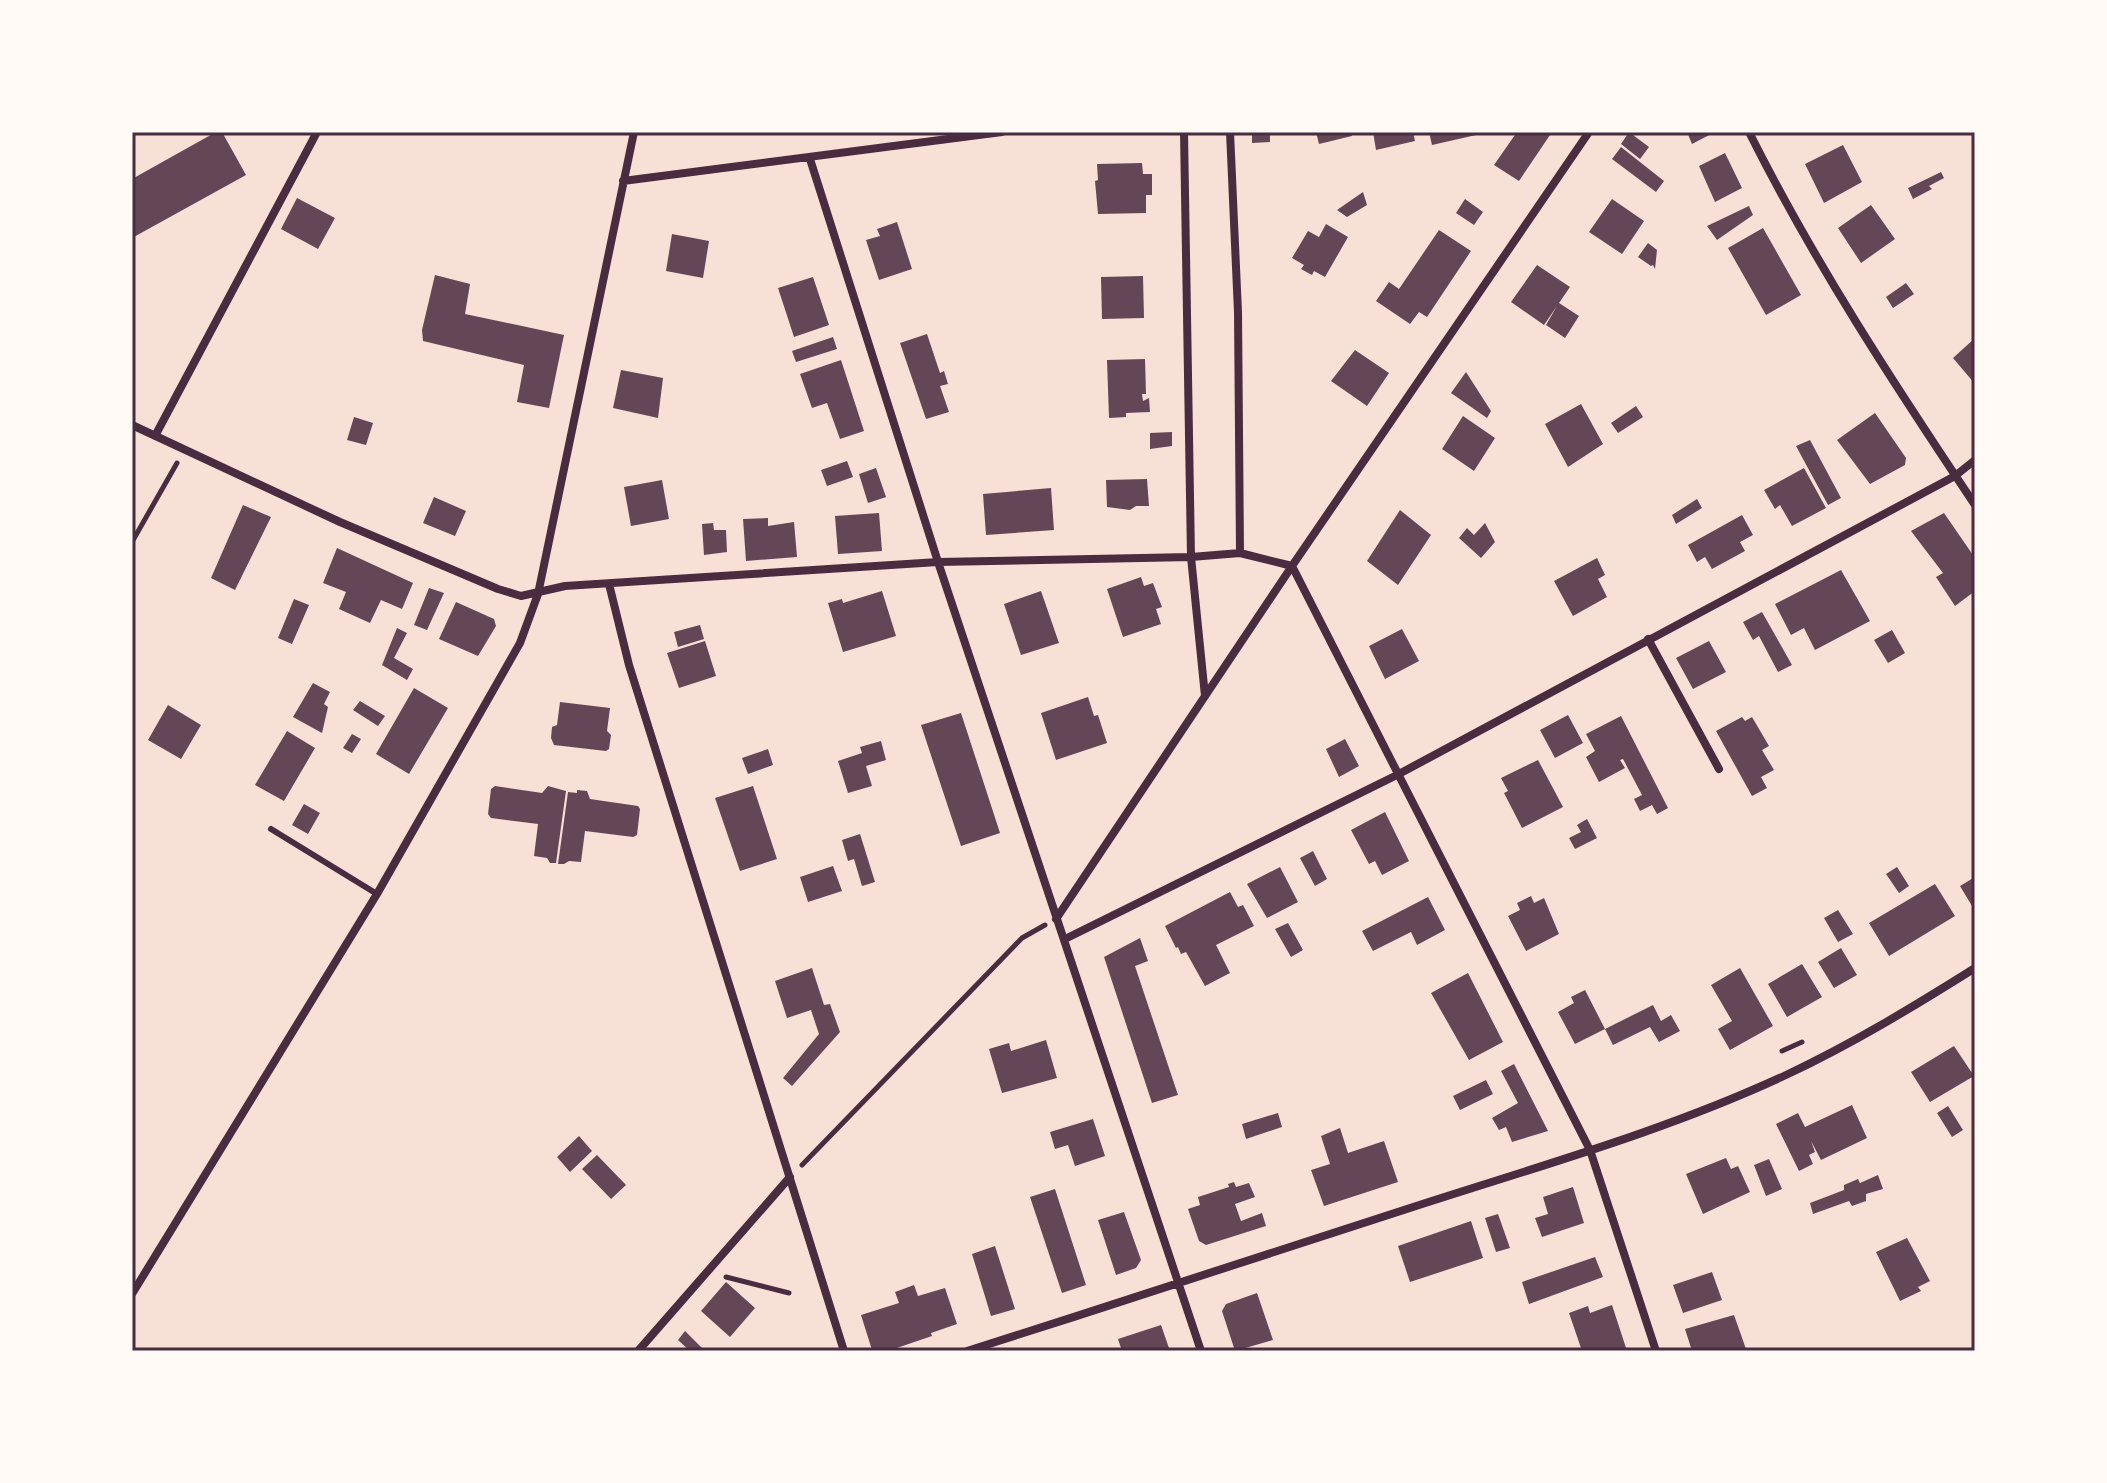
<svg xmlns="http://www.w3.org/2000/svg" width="2107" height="1483" font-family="Figtree,sans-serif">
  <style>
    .building { fill: #644757 }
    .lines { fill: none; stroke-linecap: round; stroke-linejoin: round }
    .path { stroke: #4a2c40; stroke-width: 5 }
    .service { stroke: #4a2c40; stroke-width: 6 }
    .minor { stroke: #4a2c40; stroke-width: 8 }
    .neatline { fill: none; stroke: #4a2c40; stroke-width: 3 }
  </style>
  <rect width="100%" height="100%" fill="#f7e1d7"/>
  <!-- building -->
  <path class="building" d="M216 132H222L246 175 132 238V179Z
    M1252 132H1270V142L1252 143Z
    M1316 132H1351L1352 136 1319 144Z
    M1373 132H1413L1415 141 1376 150Z
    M1429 132H1485V133L1432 145Z
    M1517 132H1552L1519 181 1494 165Z
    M1629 132 1649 147 1640 159 1621 144Z
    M1687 132H1715L1692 144Z
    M1843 145 1862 182 1824 203 1805 164Z
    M1621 147 1664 181 1656 192 1612 159Z
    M1725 153 1742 188 1715 202 1699 166Z
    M1142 163 1143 174H1152V195H1146V213L1098 214 1095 181 1098 180 1097 164Z
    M1941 172 1944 178 1929 186 1932 189 1913 199 1908 188Z
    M1363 192 1367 205 1347 217 1337 210Z
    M297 198 335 218 318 249 281 229Z
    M1465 199 1483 212 1474 225 1456 213Z
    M1612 199 1644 221 1622 254 1589 232Z
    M1871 205 1895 239 1861 263 1838 228Z
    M1749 206 1753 215 1717 240 1707 226Z
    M897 222 912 269 879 280 866 240 880 236 877 229Z
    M1326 224 1348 237 1325 277 1314 271 1312 275 1301 269 1304 265 1292 258 1308 231 1319 237Z
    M1763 228 1801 295 1766 315 1728 248Z
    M1439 230 1471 251 1427 317 1419 312 1410 324 1376 301 1389 282 1399 289Z
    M672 234 709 241 703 278 666 271Z
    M1648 243 1657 250 1655 269 1653 265 1651 266 1638 257Z
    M1537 265 1570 287 1559 303 1579 316 1565 338 1546 325 1557 306 1544 325 1511 302Z
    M435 275 470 284 465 314 564 335 549 408 517 402 524 365 423 341 422 330Z
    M1143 276 1144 318 1102 319 1101 277Z
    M813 277 829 325 794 337 778 288Z
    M1906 283 1914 294 1893 308 1886 297Z
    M927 334 940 373 944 371 948 384 940 386 949 412 926 419 900 343Z
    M833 337 837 349 796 362 792 351Z
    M1975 338V384L1953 358Z
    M1355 350 1389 373 1367 406 1331 381Z
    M1145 359 1146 394H1142L1143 401 1149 398 1150 412 1126 413V417L1109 418 1107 360Z
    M841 360 864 431 840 439 827 403 812 408 800 374Z
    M621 370 663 378 658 418 613 408Z
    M1466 372 1491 411 1487 418 1451 393Z
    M1581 404 1603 444 1568 467 1545 424Z
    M1636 406 1643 417 1618 433 1611 423Z
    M1875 413 1906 458 1905 465 1870 484 1837 440Z
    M1463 416 1495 438 1474 471 1442 449Z
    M354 417 373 423 366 445 347 440Z
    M1172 432V446L1150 449V433Z
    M1810 440 1841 498 1828 505 1796 446Z
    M847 461 853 477 827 486 821 470Z
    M876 468 886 497 868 503 859 474Z
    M1804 468 1826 508 1792 526 1780 505 1775 509 1764 490Z
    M1147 479 1149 506H1136L1130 510 1107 507 1106 480Z
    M662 480 669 519 631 526 624 487Z
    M1051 488 1054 530 986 535 983 494Z
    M434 497 466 511 455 536 423 523Z
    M1697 499 1702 508 1676 524 1672 515Z
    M243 505 271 517 235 590 211 578Z
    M1400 510 1431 535 1398 585 1367 561Z
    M879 513 882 551 838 554 835 516Z
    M1944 513 1975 558V591L1955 606 1936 577 1943 573 1911 531Z
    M1742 515 1753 535 1740 542 1745 551 1712 569 1705 557 1697 562 1688 545Z
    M768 518V526L794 522 797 557 746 561 743 519Z
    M713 523 714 530H726L727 552 704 555 702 524Z
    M1485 523 1495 542 1481 558 1459 538 1467 528 1474 535Z
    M337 548 413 583 402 609 381 600 370 623 339 609 346 592 323 583Z
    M1597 558 1605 575 1598 579 1607 597 1573 616 1554 581Z
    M1841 570 1870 621 1815 650 1804 628 1791 635 1775 604Z
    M1141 577 1144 586 1153 583 1162 607 1156 609 1161 624 1123 637 1107 589Z
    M429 588 444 593 427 630 414 625Z
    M882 591 896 636 843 652 828 603 842 599 843 603Z
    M1041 591 1059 643 1021 655 1004 604Z
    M294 599 309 605 292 644 278 638Z
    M456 602 494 619 496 626 478 656 439 639Z
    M1762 612 1792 665 1778 672 1759 636 1753 640 1743 622Z
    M700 625 704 639 678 647 674 632Z
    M397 628 407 633 394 658 413 669 407 680 382 665Z
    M1402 629 1419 661 1385 679 1369 646Z
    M1892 630 1905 653 1888 663 1874 640Z
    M705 641 716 676 679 688 667 653Z
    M1709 641 1726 672 1693 689 1676 658Z
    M313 683 330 692 324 704 328 707 322 733 293 717Z
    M414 688 448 708 409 774 376 754Z
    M1088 697 1094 716 1098 715 1107 743 1056 760 1041 713Z
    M360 701 385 716 378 726 353 710Z
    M560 702 610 708 607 731 611 735 609 749 606 751 554 745 551 738 552 727 557 725Z
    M168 705 201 725 181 759 148 740Z
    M961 713 1000 833 961 846 921 725Z
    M1568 715 1583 743 1555 758 1540 730Z
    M1621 716 1668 808 1657 814 1652 805 1640 811 1634 799 1642 795 1623 759 1620 760 1625 768 1599 782 1586 757 1595 751 1586 734Z
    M1742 717 1745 721 1752 717 1769 746 1762 750 1774 770 1761 777 1767 788 1752 796 1716 731Z
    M287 731 315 748 284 801 255 785Z
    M352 734 361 739 352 753 343 748Z
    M1345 739 1359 766 1339 777 1326 749Z
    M881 741 886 760 866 766 872 786 848 793 838 761 862 753 860 747Z
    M768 749 773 765 748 774 742 758Z
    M1538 760 1563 807 1522 828 1504 793 1508 791 1501 778Z
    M495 786 542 793 548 786 566 791 556 863H550L547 858 534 856 538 824 491 818 488 814 491 789Z
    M753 786 777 859 740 871 715 798Z
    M577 790 587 791 590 799 638 806 640 809 637 835 633 837 585 831 581 862 569 861 564 864H558L568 792 577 793Z
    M304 804 320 813 308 834 292 825Z
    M1385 812 1409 861 1382 875 1375 861 1369 864 1351 830Z
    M1587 819 1597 838 1575 849 1569 838 1581 832 1577 825Z
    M860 834 875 882 862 886 854 859 848 861 842 840Z
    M1313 851 1327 879 1315 886 1300 858Z
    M833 866 842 891 808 902 800 877Z
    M1280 867 1298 902 1267 918 1247 884Z
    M1897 867 1909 886 1899 893 1886 874Z
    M1975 877V904L1972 906 1960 886Z
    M1935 884 1955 916 1889 956 1869 923Z
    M1230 892 1238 907 1243 905 1254 926 1216 945 1230 973 1205 986 1186 952 1181 954 1178 947 1176 948 1165 926Z
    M1531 896 1534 903 1544 898 1559 934 1526 951 1508 916 1520 910 1517 903Z
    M1428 897 1445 930 1417 945 1411 932 1373 951 1362 931Z
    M1838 910 1853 934 1838 942 1824 918Z
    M1288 923 1303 950 1291 957 1275 929Z
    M1140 938 1148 961 1135 966 1178 1095 1152 1103 1104 957Z
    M1841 948 1857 975 1834 988 1818 962Z
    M1802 964 1822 997 1787 1017 1768 984Z
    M812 968 824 1005 830 1004 840 1032 792 1086 783 1078 819 1034 811 1010 787 1018 775 981Z
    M1740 968 1773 1026 1730 1050 1718 1029 1732 1021 1711 985Z
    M1468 973 1503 1042 1469 1060 1431 993Z
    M1585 990 1605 1029 1575 1044 1558 1012 1574 1003 1571 997Z
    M1653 1005 1661 1021 1671 1015 1680 1031 1659 1042 1650 1027 1613 1045 1605 1029Z
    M1046 1040 1057 1078 1002 1093 989 1049 1009 1043 1011 1051Z
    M1954 1046 1974 1076 1930 1102 1911 1072Z
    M1514 1064 1548 1131 1512 1142 1506 1127 1499 1130 1492 1118 1518 1103 1501 1071Z
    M1486 1080 1493 1094 1460 1110 1453 1096Z
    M1852 1105 1867 1138 1821 1160 1811 1141 1815 1152 1809 1155 1813 1164 1799 1171 1776 1124 1798 1113 1805 1127Z
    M1948 1106 1963 1130 1952 1137 1937 1113Z
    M1278 1113 1282 1127 1246 1139 1242 1124Z
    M1093 1119 1105 1156 1075 1166 1068 1145 1055 1149 1050 1132Z
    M1340 1128 1348 1153 1384 1141 1398 1182 1324 1206 1311 1170 1330 1164 1321 1136Z
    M579 1136 592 1151 570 1172 557 1157Z
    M597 1155 626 1185 611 1199 582 1169Z
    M1726 1158 1731 1169 1738 1166 1750 1192 1703 1214 1686 1174Z
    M1769 1159 1782 1189 1766 1196 1754 1165Z
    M1878 1175 1883 1189 1866 1194V1201L1852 1206 1849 1201 1813 1214 1810 1203 1844 1190V1185L1858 1179 1860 1183Z
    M1234 1182 1236 1187 1249 1183 1255 1197 1235 1204 1241 1221 1262 1213 1266 1226 1206 1245 1199 1241 1188 1209 1200 1205 1198 1197 1229 1187 1228 1184Z
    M1573 1187 1584 1223 1542 1237 1535 1218 1548 1214 1543 1197Z
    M1055 1189 1086 1285 1062 1293 1030 1197Z
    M1124 1212 1141 1260 1136 1268 1116 1275 1098 1220Z
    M1498 1214 1510 1248 1496 1252 1485 1218Z
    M1471 1221 1483 1258 1410 1282 1398 1246Z
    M1907 1238 1930 1281 1918 1287 1921 1291 1900 1301 1876 1252Z
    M995 1246 1015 1309 991 1316 972 1254Z
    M1595 1257 1603 1277 1529 1304 1522 1282Z
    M1712 1272 1722 1300 1683 1313 1673 1285Z
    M726 1282 755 1308 730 1337 701 1311Z
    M914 1285 918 1296 945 1288 957 1324 931 1333 932 1336 888 1351 872 1350 861 1315 899 1303 895 1292Z
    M1257 1293 1273 1340 1235 1351 1222 1311 1226 1304Z
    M1612 1305 1627 1351H1582L1569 1313 1588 1306 1590 1313Z
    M1734 1315 1746 1349 1692 1351 1685 1329Z
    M1161 1325 1170 1351H1113L1121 1348 1118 1339Z
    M685 1331 702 1348 699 1351H690L678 1340Z"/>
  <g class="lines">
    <!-- path -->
    <path class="path" d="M132 542 177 463
      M1782 1051 1802 1042
      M802 1165 1022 938 1045 925
      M726 1277 789 1293"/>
    <!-- service -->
    <path class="service" d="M271 829 377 894"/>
    <!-- minor -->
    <path class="minor" d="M1184 132 1191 557 1205 696
      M1230 132 1238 312 1240 553
      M1749 132C1814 262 1894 384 1975 505
      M810 159 938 562 1201 1351
      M623 181 1002 132
      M132 425 340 522 498 589 521 596 565 586 938 562 1191 557 1240 553 1292 566 1590 1150 1656 1351
      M155 436 317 132
      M609 584 629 665 844 1351
      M1648 639 1719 769
      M1056 919 1292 566 1589 132
      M1065 939 1397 775 1955 476 1975 460
      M132 1294 377 894 520 643 538 594 634 132
      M638 1351 790 1177
      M967 1351C1115 1304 1263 1256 1410 1208 1536 1167 1666 1131 1786 1075 1852 1044 1913 1007 1975 968"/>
  </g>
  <!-- border -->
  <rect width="2107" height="1483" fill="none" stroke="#fffaf5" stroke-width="268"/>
  <rect x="134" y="134" width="1839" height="1215" class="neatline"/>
</svg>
